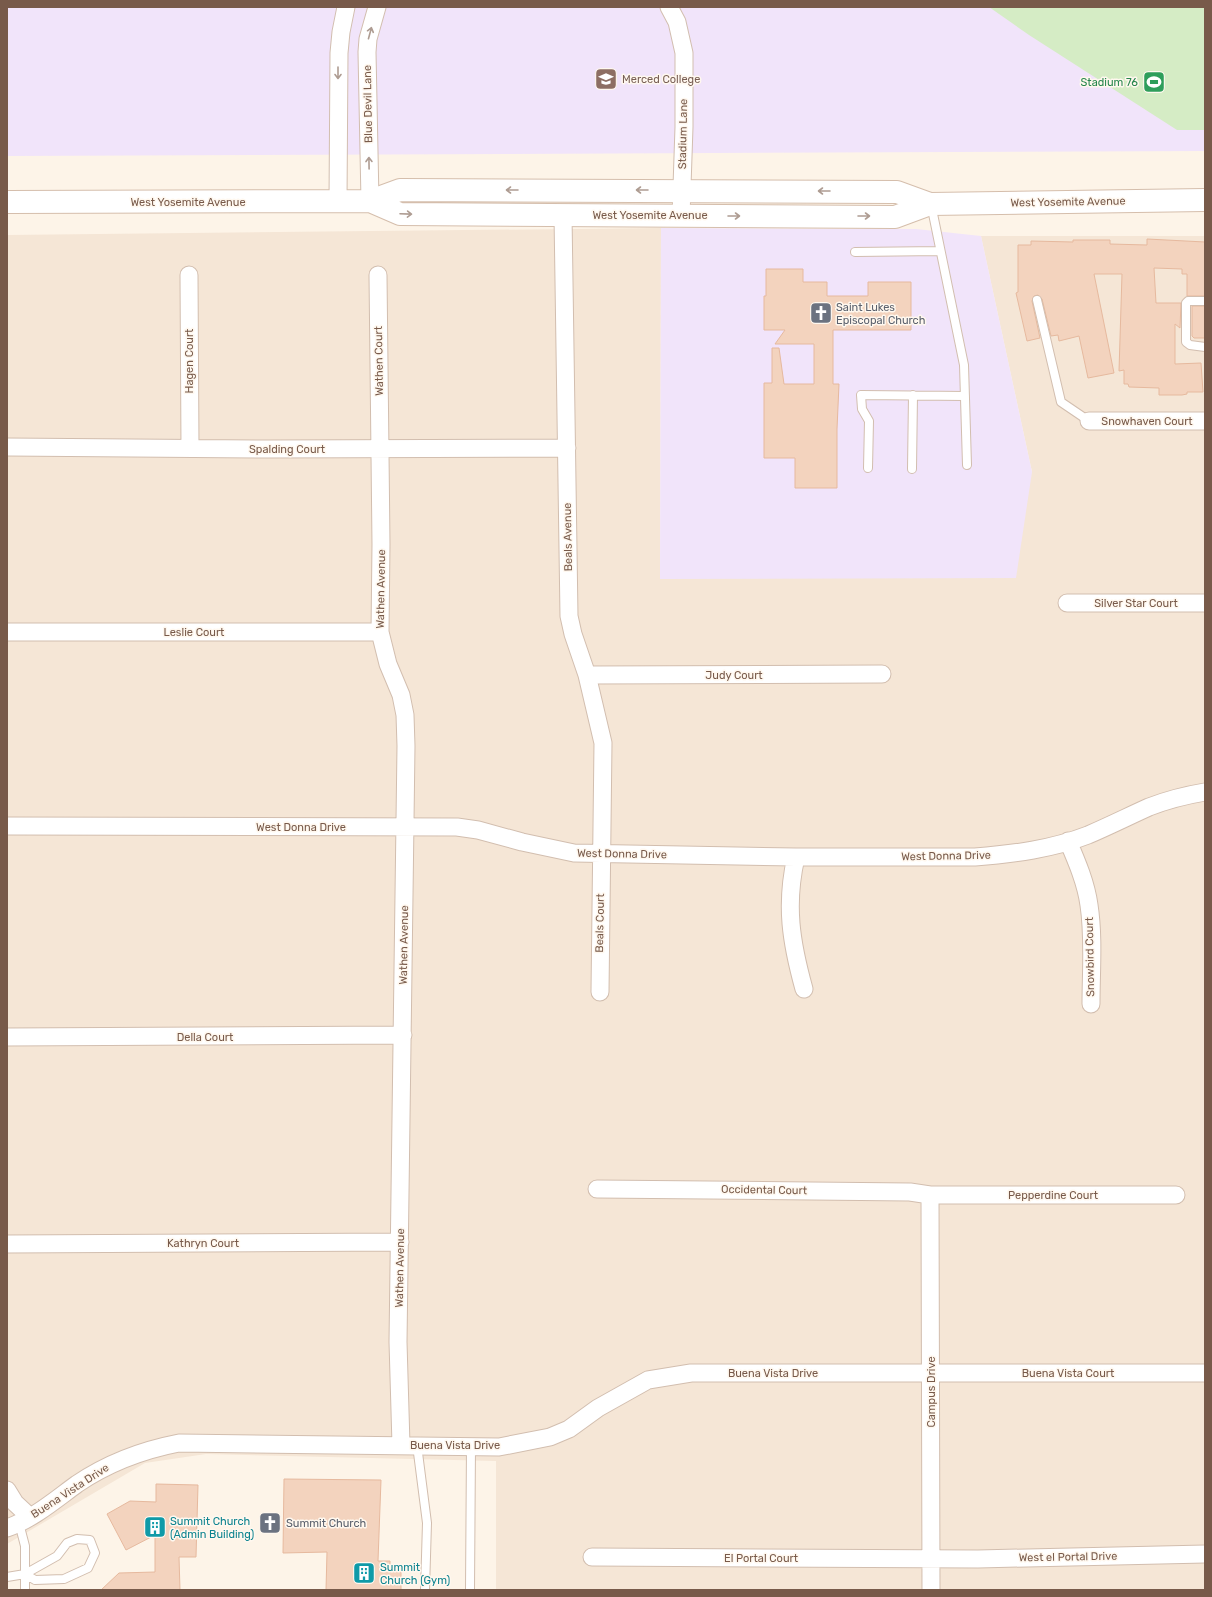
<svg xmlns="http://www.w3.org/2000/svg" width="1212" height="1597" font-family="Rubik,sans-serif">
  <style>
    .residential { fill: #f5e6d6 }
    .education { fill: #f1e4fa }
    .green { fill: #d5ecc5 }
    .building { fill: #f3d3be; stroke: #e6b99e }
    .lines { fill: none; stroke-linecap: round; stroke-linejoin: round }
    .lane-casing { stroke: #d2beaf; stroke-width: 10 }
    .street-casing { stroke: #d2beaf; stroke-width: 19 }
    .secondary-casing { stroke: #d5beac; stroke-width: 24 }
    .lane { stroke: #fff; stroke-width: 8 }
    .street { stroke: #fff; stroke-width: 17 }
    .secondary { stroke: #fff; stroke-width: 22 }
    .oneway { stroke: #ae9c92 }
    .labels { text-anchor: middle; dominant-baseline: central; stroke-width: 3; stroke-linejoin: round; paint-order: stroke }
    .education-label { font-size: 11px; fill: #785e54; stroke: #fff8ef; text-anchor: start }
    .leisure-label { font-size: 11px; fill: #27864d; stroke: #fff8ef; text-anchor: end }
    .street-label { font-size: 11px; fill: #785a4a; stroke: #fff8ef }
    .worship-label { font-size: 11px; fill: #5b616d; stroke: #fff8ef; text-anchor: start }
    .culture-label { font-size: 11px; fill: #0d838f; stroke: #fff8ef; text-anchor: start }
  </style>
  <rect width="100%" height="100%" fill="#fdf4e8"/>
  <!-- residential -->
  <path class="residential" d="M661 228 660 579 1032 472 981 236H1205V1590H496V1461L206 1454 145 1463 7 1544V235Z"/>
  <!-- education -->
  <path class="education" d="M7 7H1205V151L7 156Z
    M661 228 916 229 981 236 1032 472 1016 578 660 579Z"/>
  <!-- green -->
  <path class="green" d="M989 7H1205V130H1177L1029 35Z"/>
  <!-- building -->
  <path class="building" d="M1147 239 1205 242V296H1187V274H1182V269L1154 268 1156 303H1181L1180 328 1175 324V364L1201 363 1203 392H1187V394L1182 395H1159V388L1129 387 1128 384H1124V370L1119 371 1122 274H1094L1114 373 1088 378 1079 336 1059 341 1058 335 1051 336 1042 299 1038 295 1034 296 1032 301 1040 338 1027 341 1016 293 1018 292V245H1031V241L1073 242V240H1110V244L1147 245Z
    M766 269H803V282H827V296H868V282H911V330H833V384H839L837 429V488H795V458H764V383H772V348H779L784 384H814V344H775L785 330H764V296H766Z
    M1192 306H1205V338H1194L1192 336Z
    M284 1479 381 1480 378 1561H390V1565L401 1566V1590H326L327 1552 283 1553Z
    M156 1484 198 1485 196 1557H179L180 1590H101L119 1573 155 1572V1535L126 1550 107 1514 130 1501 156 1502Z"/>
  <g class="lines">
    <!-- lane casing -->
    <g class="lane-casing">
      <path id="lane" d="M931 204 964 365 967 465
        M855 252 940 251
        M1037 300 1061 402 1089 421
        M1205 301H1188L1186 303V342L1190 345 1205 347
        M868 468 869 421 862 409 861 395 965 396
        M912 469 913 395
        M417 1445 427 1523 425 1590
        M19 1523 25 1546V1574
        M77 1539 90 1540 95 1553 88 1568 64 1579 35 1580 25 1574 57 1556 67 1543Z
        M7 1577 25 1574V1590
        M470 1590 471 1446"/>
    </g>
    <!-- street casing -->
    <g class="street-casing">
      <path id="street" d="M669 7 677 22 684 53V127L681 216
        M370 201 367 52 368 39 377 7
        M338 202 339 53 341 32 346 7
        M563 215 569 616 573 634 587 675 603 743 600 992
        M189 275 190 448
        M378 275 381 544 380 632 388 664 401 695 405 715 406 746 398 1342 401 1445
        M1089 421H1205
        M7 447 268 449 567 448
        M1067 603H1205
        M7 632H380
        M587 675 882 674
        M7 826 457 827 478 830 522 842 574 853 796 857H975C1014 854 1052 849 1088 835 1109 826 1129 816 1149 807 1167 800 1187 795 1205 792
        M1068 841C1077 862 1086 883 1089 905 1094 938 1091 971 1091 1004
        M796 857C785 905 791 942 804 989
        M7 1037 403 1035
        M597 1189 910 1192 930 1195H1176
        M930 1195 931 1590
        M7 1244 400 1242
        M7 1490 15 1503 30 1517
        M7 1528C33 1519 55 1500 77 1484 108 1463 143 1450 179 1443L499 1447 550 1437 569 1429 598 1408 648 1380 691 1373H1205
        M592 1557 978 1559 1205 1554"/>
    </g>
    <!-- secondary casing -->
    <g class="secondary-casing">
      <path id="secondary" d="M370 201 400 214 895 217 930 204 1205 200
        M7 202 370 201 400 190 897 192 930 204"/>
    </g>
    <!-- lane -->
    <use href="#lane" class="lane"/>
    <!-- street -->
    <use href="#street" class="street"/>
    <!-- secondary -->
    <use href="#secondary" class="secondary"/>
  </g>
  <!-- one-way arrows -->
  <defs><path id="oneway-shaft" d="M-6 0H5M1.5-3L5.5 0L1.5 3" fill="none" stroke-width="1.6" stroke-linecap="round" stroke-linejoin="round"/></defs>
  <g class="oneway">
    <use href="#oneway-shaft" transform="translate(370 33) rotate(-75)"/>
    <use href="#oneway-shaft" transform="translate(338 73) rotate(90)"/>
    <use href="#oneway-shaft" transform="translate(369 163) rotate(-91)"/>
    <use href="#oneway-shaft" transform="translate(512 190) rotate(-180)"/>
    <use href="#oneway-shaft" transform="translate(642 190) rotate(-180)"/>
    <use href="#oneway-shaft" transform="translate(824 191) rotate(-180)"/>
    <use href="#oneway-shaft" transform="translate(406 214) rotate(2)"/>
    <use href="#oneway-shaft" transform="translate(734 216)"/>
    <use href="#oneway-shaft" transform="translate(864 216)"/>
  </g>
  <!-- icons -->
  <defs>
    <g id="university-square" transform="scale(1.15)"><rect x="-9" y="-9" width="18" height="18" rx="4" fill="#8d6e63" stroke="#fff8ef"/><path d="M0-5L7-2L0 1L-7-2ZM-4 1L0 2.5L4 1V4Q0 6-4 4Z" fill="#fff"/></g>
    <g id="stadium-square" transform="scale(1.15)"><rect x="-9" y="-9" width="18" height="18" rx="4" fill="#2e9e5b" stroke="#fff8ef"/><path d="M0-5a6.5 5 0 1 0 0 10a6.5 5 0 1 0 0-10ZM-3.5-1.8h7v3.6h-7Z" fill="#fff"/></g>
    <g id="church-square" transform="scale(1.15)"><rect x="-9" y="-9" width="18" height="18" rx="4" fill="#6b7280" stroke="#fff8ef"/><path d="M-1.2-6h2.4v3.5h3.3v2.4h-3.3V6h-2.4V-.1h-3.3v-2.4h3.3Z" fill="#fff"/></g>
    <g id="building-square" transform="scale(1.15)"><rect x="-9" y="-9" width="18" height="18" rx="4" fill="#0f9aa8" stroke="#fff8ef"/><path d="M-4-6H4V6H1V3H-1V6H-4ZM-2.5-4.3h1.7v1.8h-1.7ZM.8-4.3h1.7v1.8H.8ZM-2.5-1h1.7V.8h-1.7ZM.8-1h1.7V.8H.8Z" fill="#fff"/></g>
  </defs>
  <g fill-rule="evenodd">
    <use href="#university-square" x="606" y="79"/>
    <use href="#stadium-square" x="1154" y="82"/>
    <use href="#church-square" x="821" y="313"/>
    <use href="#church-square" x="270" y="1523"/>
    <use href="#building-square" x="155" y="1527"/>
    <use href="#building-square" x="364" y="1573"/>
  </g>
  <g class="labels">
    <!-- education labels -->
    <g class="education-label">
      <text x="622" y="79">Merced College</text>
    </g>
    <!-- leisure labels -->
    <g class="leisure-label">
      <text x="1138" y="82">Stadium 76</text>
    </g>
    <!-- street labels -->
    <g class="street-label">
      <text transform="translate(368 104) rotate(-91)">Blue Devil Lane</text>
      <text transform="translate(683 134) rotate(-89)">Stadium Lane</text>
      <text x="188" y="202">West Yosemite Avenue</text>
      <text transform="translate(1068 202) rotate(-1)">West Yosemite Avenue</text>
      <text x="650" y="215">West Yosemite Avenue</text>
      <text transform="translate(189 361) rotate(-90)">Hagen Court</text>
      <text transform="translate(379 361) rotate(-91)">Wathen Court</text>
      <text x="1147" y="421">Snowhaven Court</text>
      <text x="287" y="449">Spalding Court</text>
      <text transform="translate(568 537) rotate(-91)">Beals Avenue</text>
      <text transform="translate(381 589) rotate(-89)">Wathen Avenue</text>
      <text x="1136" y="603">Silver Star Court</text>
      <text x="194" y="632">Leslie Court</text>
      <text x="734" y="675">Judy Court</text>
      <text x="301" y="827">West Donna Drive</text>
      <text transform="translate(622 854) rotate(1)">West Donna Drive</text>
      <text transform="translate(946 856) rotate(-1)">West Donna Drive</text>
      <text transform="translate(600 923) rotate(-89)">Beals Court</text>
      <text transform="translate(404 945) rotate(-89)">Wathen Avenue</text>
      <text transform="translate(1090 957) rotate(-91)">Snowbird Court</text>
      <text x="205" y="1037">Della Court</text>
      <text transform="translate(764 1190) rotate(1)">Occidental Court</text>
      <text x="1053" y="1195">Pepperdine Court</text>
      <text x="203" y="1243">Kathryn Court</text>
      <text transform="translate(400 1268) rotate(-89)">Wathen Avenue</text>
      <text x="773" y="1373">Buena Vista Drive</text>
      <text x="1068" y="1373">Buena Vista Court</text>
      <text transform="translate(931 1392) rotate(-90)">Campus Drive</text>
      <text x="455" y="1445">Buena Vista Drive</text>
      <text transform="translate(70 1491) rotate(-33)">Buena Vista Drive</text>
      <text transform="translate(1068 1557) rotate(-1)">West el Portal Drive</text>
      <text x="761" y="1558">El Portal Court</text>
    </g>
    <!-- worship labels -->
    <g class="worship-label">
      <text x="836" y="307">Saint Lukes<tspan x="836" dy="13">Episcopal Church</tspan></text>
      <text x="286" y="1523">Summit Church</text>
    </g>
    <!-- culture labels -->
    <g class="culture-label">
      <text x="170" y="1521">Summit Church<tspan x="170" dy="13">(Admin Building)</tspan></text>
      <text x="380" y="1567">Summit<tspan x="380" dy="13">Church (Gym)</tspan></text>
    </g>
  </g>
  <!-- border -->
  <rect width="1212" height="1597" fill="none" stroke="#785a4a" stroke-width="16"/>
</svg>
